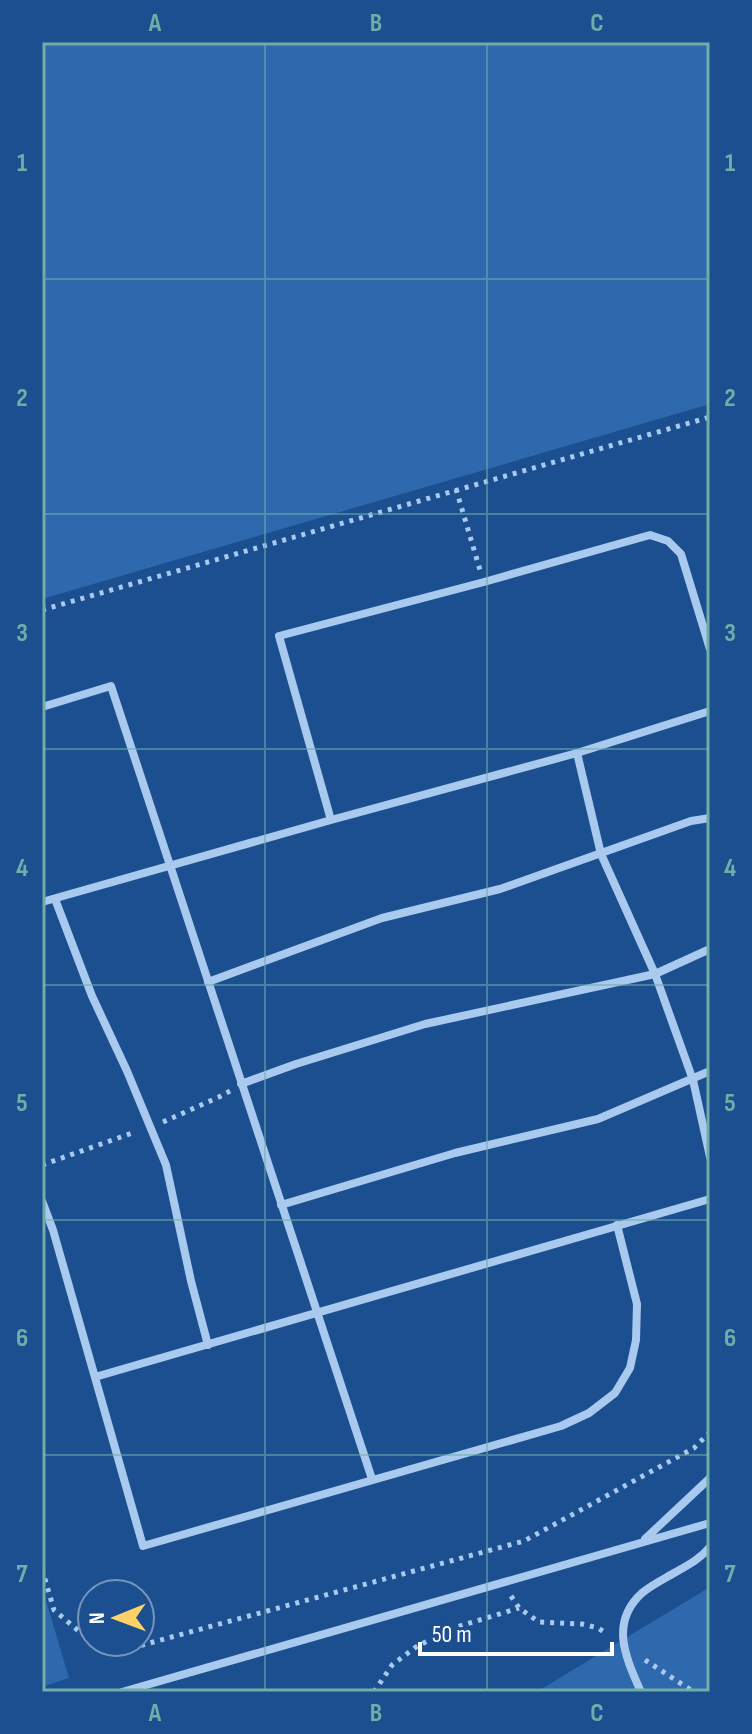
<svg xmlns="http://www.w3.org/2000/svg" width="752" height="1734" font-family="'Sofia Sans Condensed',sans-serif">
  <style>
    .green { fill: #2e69ad }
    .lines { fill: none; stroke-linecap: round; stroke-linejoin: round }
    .path { stroke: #a9c9ee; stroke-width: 5; stroke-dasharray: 4 6; stroke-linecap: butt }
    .minor { stroke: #a9c9ee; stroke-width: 8 }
    .grid { fill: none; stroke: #6fada8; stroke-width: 2; stroke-opacity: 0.55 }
    .neatline { fill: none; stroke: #6fada8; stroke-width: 3 }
    .grid-label { font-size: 26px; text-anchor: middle; font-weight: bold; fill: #6fada8 }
  </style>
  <rect width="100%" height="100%" fill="#1b4f8f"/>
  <!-- green -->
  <path class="green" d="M42 42H710V404L42 599Z
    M42 1587 69 1678 42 1687Z
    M710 1587V1692H529L543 1688Z"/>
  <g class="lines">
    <!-- path -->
    <path class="path" d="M456 489 480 570
      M42 610 710 417
      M163 1122 219 1097 230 1091
      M42 1165 135 1132
      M42 1569 54 1610 81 1633 92 1640
      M511 1596 519 1608 539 1622 582 1624 598 1628 607 1634
      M95 1642 113 1653 524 1541 694 1448 710 1432
      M645 1660 694 1692
      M374 1692 392 1665 416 1647 450 1629 519 1608"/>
    <!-- minor -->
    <path class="minor" d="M42 707 111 686 372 1479
      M577 753 601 854 655 974 693 1080 710 1157
      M331 820 279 636 484 582 650 535 668 541 681 554 710 649
      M55 899 92 996 127 1071 166 1165 191 1281 208 1345
      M42 902 331 820 577 753 710 711
      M208 982 382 918 500 889 691 821 710 818
      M241 1084 296 1064 425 1024 655 974 710 949
      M42 1201 53 1230 143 1546 561 1426 589 1413 615 1393 630 1368 636 1340 637 1304 617 1225
      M281 1205 455 1153 598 1119 710 1071
      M95 1377 710 1199
      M645 1539 710 1478
      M122 1692 710 1523
      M641 1692C626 1658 609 1623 642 1593 651 1585 664 1579 674 1573 688 1565 700 1559 710 1547"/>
  </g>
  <!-- grid -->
  <path class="grid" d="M265 42V1692M487 42V1692M42 279H710M42 514H710M42 749H710M42 985H710M42 1220H710M42 1455H710"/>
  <!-- border -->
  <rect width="752" height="1734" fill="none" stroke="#1b4f8f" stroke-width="88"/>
  <!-- north arrow -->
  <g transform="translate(116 1618) rotate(269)"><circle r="38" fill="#1b4f8f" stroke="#7695bc" stroke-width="2"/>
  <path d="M0-6L14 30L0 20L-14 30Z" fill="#ffd166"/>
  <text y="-12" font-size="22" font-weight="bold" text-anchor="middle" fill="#ffffff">N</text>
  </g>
  <!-- scale -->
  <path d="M420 1642v12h192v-12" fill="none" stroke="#ffffff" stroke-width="4"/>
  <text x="432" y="1642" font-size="24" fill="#ffffff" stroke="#1b4f8f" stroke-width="6" paint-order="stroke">50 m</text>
  <rect x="44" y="44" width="664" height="1646" class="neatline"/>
  <g class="grid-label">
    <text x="155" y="31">A</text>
    <text x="376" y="31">B</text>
    <text x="597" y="31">C</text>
    <text x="22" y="171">1</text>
    <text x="730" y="171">1</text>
    <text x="22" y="406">2</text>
    <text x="730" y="406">2</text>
    <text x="22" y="641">3</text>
    <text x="730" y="641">3</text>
    <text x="22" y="876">4</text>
    <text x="730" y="876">4</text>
    <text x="22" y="1111">5</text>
    <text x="730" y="1111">5</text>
    <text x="22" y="1346">6</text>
    <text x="730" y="1346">6</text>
    <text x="22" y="1582">7</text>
    <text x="730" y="1582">7</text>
    <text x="155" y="1721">A</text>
    <text x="376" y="1721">B</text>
    <text x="597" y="1721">C</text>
  </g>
</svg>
